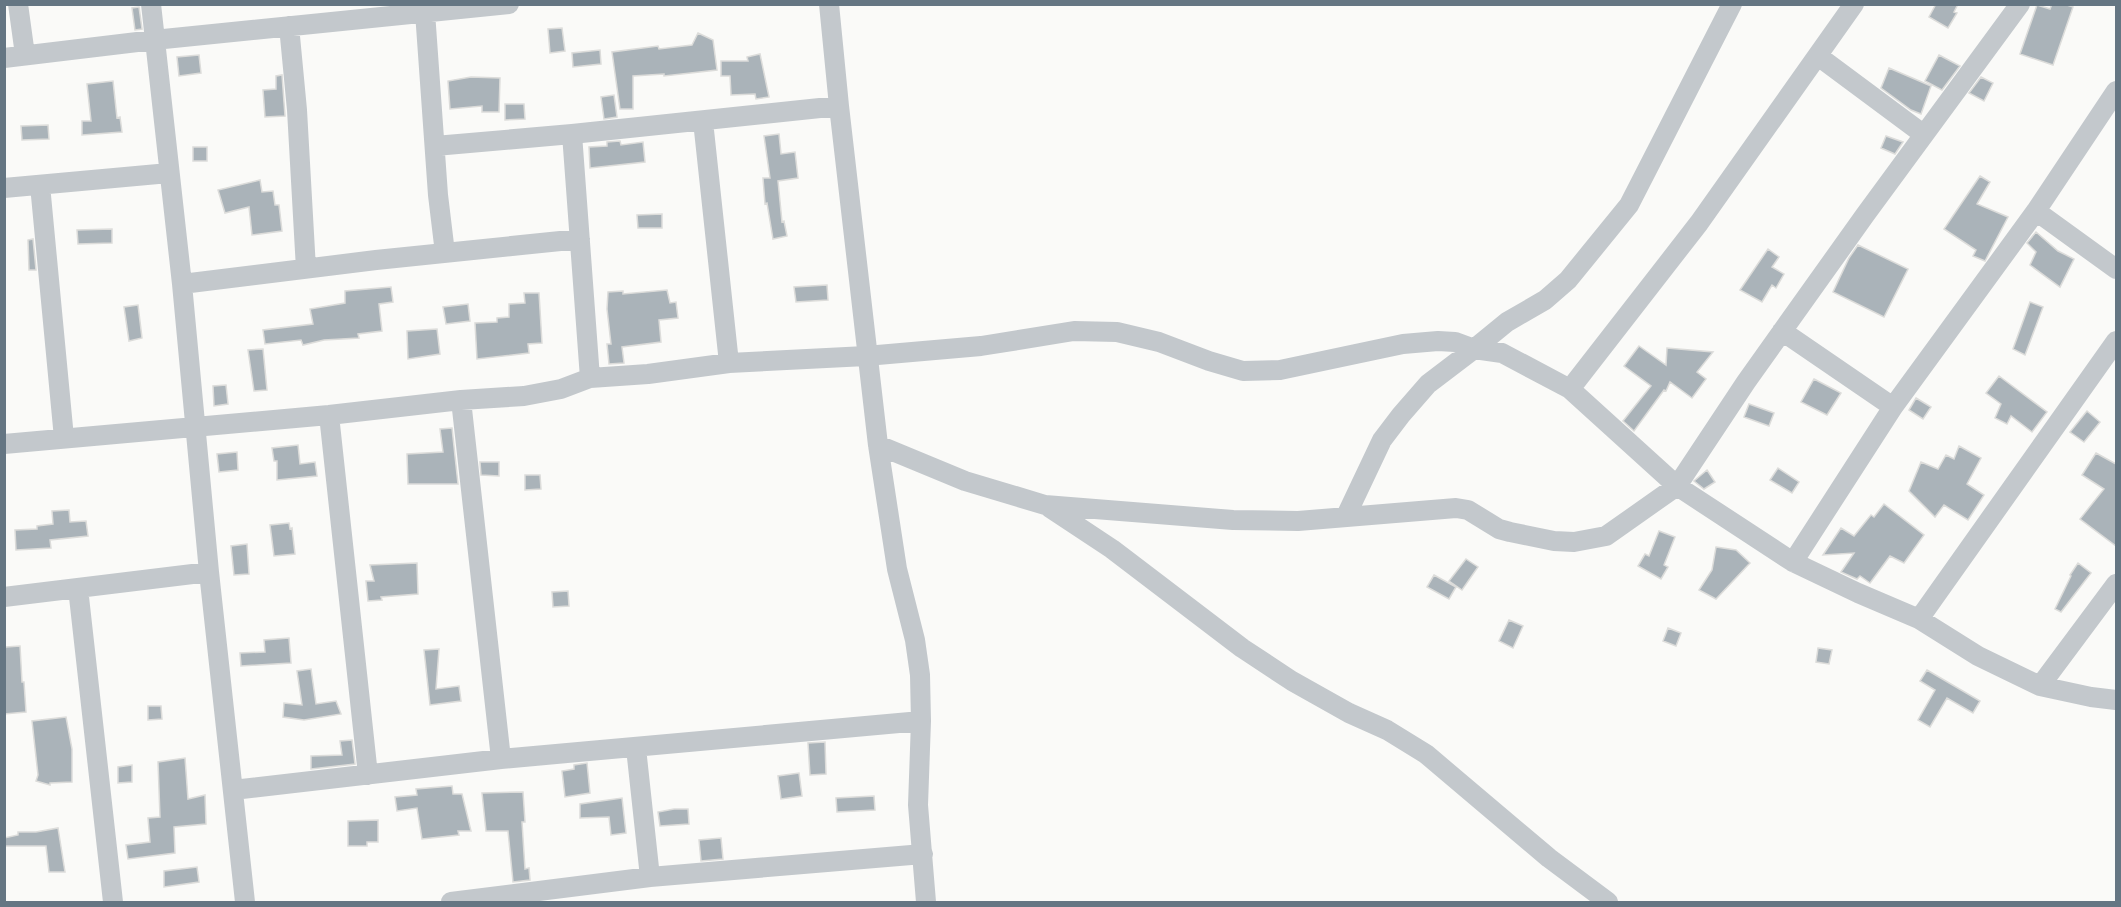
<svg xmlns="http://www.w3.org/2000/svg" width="2121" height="907" font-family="'Fira Sans Condensed',sans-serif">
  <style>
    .building { fill: #aab3b9; stroke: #dcdcda; stroke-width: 1.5 }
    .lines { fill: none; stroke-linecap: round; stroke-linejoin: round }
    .minor { stroke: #c3c8cc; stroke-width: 20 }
  </style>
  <rect width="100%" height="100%" fill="#fafaf8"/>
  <!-- building -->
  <path class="building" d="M1936 4H1958L1954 12 1957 13 1948 28 1929 17Z
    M2052 4H2064L2073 7 2053 65 2020 54 2037 5 2050 9Z
    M139 7 142 29 135 30 132 8Z
    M562 28 565 51 550 53 548 29Z
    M698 33 713 40 717 70 664 76V74L633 76V109H620L612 52 658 46 659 49 692 45Z
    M600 50 601 64 573 67 572 53Z
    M760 54 769 97 756 99 755 94 731 95 730 76H721V61H748L747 57Z
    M199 55 201 73 179 76 177 57Z
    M1939 55 1960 66 1942 90 1925 81Z
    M1889 68 1931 86 1921 114 1911 110 1881 88Z
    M282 75 285 116 265 117 263 90 276 89V76Z
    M471 77 500 78 499 112H482V106L450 109 448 81Z
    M1981 77 1993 83 1984 101 1969 93Z
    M113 81 117 118 120 117 122 132 82 135V121H91L87 84Z
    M614 95 617 117 604 119 601 97Z
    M505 104H524L525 119 505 120Z
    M48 125 49 139 22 140 21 126Z
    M779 134 781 154 795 152 798 178 778 181 782 222 784 221 787 236 773 239 767 203 765 204 763 178H770L764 136Z
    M1886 136 1903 142 1895 154 1881 148Z
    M620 141 621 145 643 142 645 162 590 168 589 147 607 146V142Z
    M193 147H207V161H193Z
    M1980 176 1990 182 1977 204 2008 217 1985 261 1973 256 1976 250 1944 229Z
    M260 180 262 192 273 191 275 205H279L282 231 252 235 249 207 225 213 218 190Z
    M662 214V228H638L637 215Z
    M112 229V243L78 244 77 230Z
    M2036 232 2058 251 2074 259 2060 287 2030 265 2036 252 2027 243Z
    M33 239 36 270H29L28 240Z
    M1858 245 1908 269 1884 317 1833 292 1849 258Z
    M1768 249 1779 257 1772 267 1784 274 1776 288 1772 285 1762 302 1740 290Z
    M827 285 828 300 796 302 794 287Z
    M391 287 393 302 379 304 382 331 358 334 359 338 324 340 303 345 301 340 265 344 263 330 313 324 310 309 345 303V291Z
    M667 290 670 303 676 302 678 318 659 320 661 342 622 347 624 363 609 364 607 344H611L607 309 608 292 623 291V294Z
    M524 293H539L542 343 528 344 529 353 477 359 475 323 497 322V318L509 317V304L525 303Z
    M2030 302 2043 307 2025 355 2013 349Z
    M468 304 470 321 446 324 443 307Z
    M138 305 142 338 129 341 124 307Z
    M437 329 440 354 408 359 407 331Z
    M1639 346 1666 365 1667 348 1713 352 1697 372 1706 379 1692 398 1670 382 1666 391 1664 390 1634 431 1623 421 1651 386 1624 366Z
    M263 349 267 390 254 391 248 350Z
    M1999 376 2047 412 2032 432 2011 416 2007 424 1995 418 2001 404 1986 393Z
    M1814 379 1841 393 1827 415 1801 402Z
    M226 385 228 404 214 406 213 386Z
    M1916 398 1931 407 1923 419 1909 410Z
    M1749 404 1774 413 1769 426 1744 417Z
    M2087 411 2100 422 2084 442 2070 432Z
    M452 428 458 484H408L407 454 443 452 440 429Z
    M298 445 300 464 315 462 317 476 277 480V461H274L272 448Z
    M1959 446 1981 458 1967 484 1984 495 1968 520 1944 505 1935 517 1909 491 1921 462 1938 469 1946 455 1954 459Z
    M237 452 238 470 219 472 217 454Z
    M2096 453 2116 464V546L2080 519 2104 489 2082 475Z
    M480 462H499V476L481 475Z
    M1778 468 1799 482 1792 493 1770 480Z
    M1707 470 1715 482 1704 489 1694 481Z
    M525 475H540L541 489 525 490Z
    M1884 504 1924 535 1904 563 1890 556 1870 583 1860 576 1857 579 1841 572 1854 553 1823 555 1841 528 1854 536 1871 515 1874 517Z
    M69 510 70 522 86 521 88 536 50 540 51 548 16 550 15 530 37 529V526L53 524 52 511Z
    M289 523 290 529 292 528 295 554 274 556 270 525Z
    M1659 531 1675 537 1664 565 1668 567 1661 579 1638 566 1645 554 1649 556Z
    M247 544 249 574 234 575 231 546Z
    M1716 547 1736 550 1750 563 1716 599 1699 590 1712 570Z
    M1466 559 1478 567 1462 590 1449 581Z
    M417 563 418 594 381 597 382 600 368 601 366 581H374L370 565Z
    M2078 563 2091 573 2061 612 2055 609 2071 576 2070 575Z
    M1434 575 1456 587 1449 599 1427 587Z
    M568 591 569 606 553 607 552 592Z
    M1509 620 1523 626 1513 648 1499 641Z
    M1668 628 1681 633 1676 646 1663 641Z
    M289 638 291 663 241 666 240 653 265 652 264 640Z
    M20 646 22 682H24L26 712 4 714V650L6 647Z
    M1818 648 1832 650 1829 664 1816 662Z
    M439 649 436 689 459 686 461 701 430 705 424 650Z
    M311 669 316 704 336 701 341 714 304 720 283 717 284 703 302 705 297 671Z
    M1927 670 1980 701 1973 713 1947 698 1930 727 1918 720 1935 690 1920 681Z
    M148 706H161L162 719 148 720Z
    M66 717 72 749V782L50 783V785L36 781 38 775 32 721Z
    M352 740 355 764 311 769V756L342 755 340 741Z
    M825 742 826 774 810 775 808 743Z
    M185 758 188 799 205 795 206 824 174 827 175 853 128 859 126 845 150 842 148 818 160 817 158 762Z
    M587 763 590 793 565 797 562 771 574 769V765Z
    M132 765V782L118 783V767Z
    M799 773 802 796 781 799 778 776Z
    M452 786 453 794H462L471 831H458L459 835 422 839 417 808 397 811 395 797 417 795 416 789Z
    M523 792 525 822H522L525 869 529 868 530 880 513 882 508 831H486L482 793Z
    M874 796 875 810 837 812 836 798Z
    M622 798 626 833 611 835 609 817 580 818V804Z
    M674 809H688L689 824 660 826 658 812Z
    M378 820V842H367V846H348V821Z
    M58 828 65 872H49L46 846H4V838L18 835V832H36Z
    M721 838 723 859 701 861 699 840Z
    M197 867 199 882 164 887V871Z"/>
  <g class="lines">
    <!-- minor -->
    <path class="minor" d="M18 4 25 55
      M151 4 182 284 209 572 245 902
      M829 4 839 106 878 445 897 569 915 640 920 675 921 721 918 805 926 902
      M1854 4 1699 223 1570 389 1677 486 1793 562 1858 593 1919 619 1978 656 2040 686 2091 697 2116 700
      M425 12 438 195 445 253
      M289 26 297 110 306 269
      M1818 56 1923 134
      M4 58 154 40 509 4
      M703 121 729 363
      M572 134 590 378
      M435 146 572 134 839 106
      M40 185 64 438
      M4 188 169 173
      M2036 211 2116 269
      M182 284 376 260 580 239
      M1782 331 1893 407
      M461 400 501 759
      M329 415 368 775
      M4 444 329 415 461 400 524 396 561 389 590 378 648 374 729 363 866 356 981 346 1074 331 1117 332 1159 342 1209 361 1243 371 1280 370 1403 344 1438 341 1455 342 1474 349 1507 322 1545 300 1568 280 1629 205 1732 4
      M878 445 965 481 1045 505 1233 520 1298 521 1456 508 1468 510 1499 529 1510 532 1554 541 1574 542 1606 536 1677 486 1746 382 1865 215 2020 4
      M1050 508 1112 549 1242 648 1292 681 1349 713 1387 730 1426 754 1549 858 1608 902
      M1346 516 1382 440 1401 415 1428 384 1474 349 1502 353 1570 389
      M1793 562 1893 407 2036 211 2116 91
      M78 588 113 902
      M4 597 209 572
      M1919 619 2116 341
      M2040 686 2116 584
      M636 748 650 877
      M233 790 501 759 921 721
      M451 902 650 877 923 854"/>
  </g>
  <!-- border -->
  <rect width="2121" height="907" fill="none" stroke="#657683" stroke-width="12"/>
</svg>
